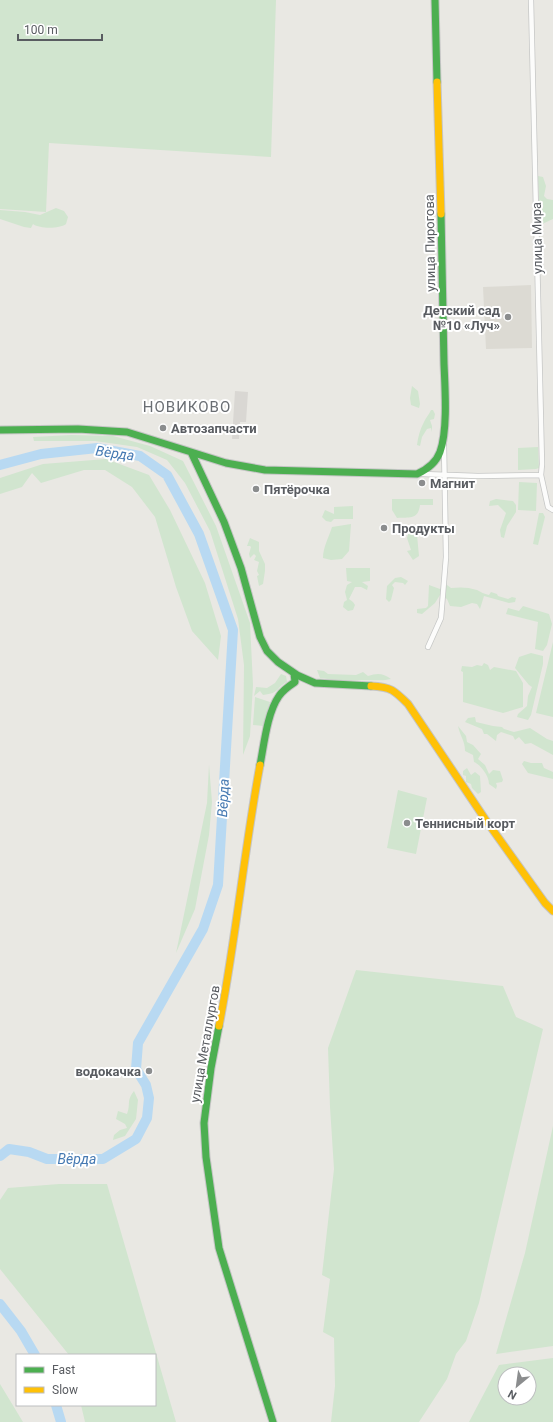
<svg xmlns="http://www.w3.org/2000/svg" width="553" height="1422" font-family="Roboto,sans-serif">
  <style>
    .industrial { fill: #d9d7d3 }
    .education { fill: #dcdad3 }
    .green { fill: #d1e5cf; fill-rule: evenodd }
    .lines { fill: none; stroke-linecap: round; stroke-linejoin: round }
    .river { stroke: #b8d9f2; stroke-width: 10 }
    .street-casing { stroke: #c6c7c6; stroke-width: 6 }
    .fast-casing { stroke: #c5c5c5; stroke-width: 9 }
    .slow-casing { stroke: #c5c5c5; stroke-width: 9 }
    .street { stroke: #fcfcfb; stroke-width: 4.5 }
    .fast { stroke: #4caf50; stroke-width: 7 }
    .slow { stroke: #ffc107; stroke-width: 7 }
    .poi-dot { fill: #8b8d8e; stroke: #fff; stroke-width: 1.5 }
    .labels { text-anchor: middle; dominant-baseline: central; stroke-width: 4; stroke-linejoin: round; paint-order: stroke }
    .street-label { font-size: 13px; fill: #595c61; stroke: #fff }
    .poi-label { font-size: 13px; font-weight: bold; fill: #595c61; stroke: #fff; text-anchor: start }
    .water-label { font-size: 14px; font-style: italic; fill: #4579b2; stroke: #fff }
    .quarter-label { font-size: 15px; letter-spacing: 1px; fill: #6a6e73; stroke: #fff }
  </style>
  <rect width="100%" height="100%" fill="#e9e8e3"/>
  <!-- industrial -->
  <path class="industrial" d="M235 391 248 392 246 422H240L239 439H232Z"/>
  <!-- education -->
  <path class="education" d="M531 285 532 348 486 349 483 287Z"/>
  <!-- green -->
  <path class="green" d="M0 0H276L271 157 49 143 46 212 0 209Z
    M538 176 543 177 546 186 544 196 547 199 553 200V219L542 224 540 221Z
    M56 208 64 211 68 217 66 224C59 229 40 229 33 224L31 228 24 227 0 219V210L25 212 40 215Z
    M412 386 418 391 420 404 419 408 411 405 410 398Z
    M431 410H433L435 414 434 419 430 420 432 426V432L431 428 427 429 422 437 420 446 417 445C418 437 420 429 424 422 426 417 429 415 431 410Z
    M71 435 113 436 150 446 183 461 216 526 250 623 253 685 250 736 243 755 244 665 238 619 210 531 185 483 167 460 137 447 95 441H34L33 437Z
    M538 447 539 468 536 469 518 470V448Z
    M106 459 149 475 170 510 205 583 221 636 218 660 192 631 176 587 155 517 132 487 105 470H84L41 483 32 473 22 487 0 494V478L43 464Z
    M519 482 537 483 536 511 518 510Z
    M392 499H433V505H420C418 520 410 517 397 518L392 510Z
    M496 499 513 501 516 505V512L507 526 504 538 501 537 500 530 506 513 498 505 489 506 490 501Z
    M353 506V519H334L331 522 326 521 322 517 325 510 334 514V507Z
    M539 513H543L545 517 538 545 533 544Z
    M351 524 349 551 342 559 331 560 323 558C323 547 329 537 332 527Z
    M409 531 417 535 419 556 413 560 407 551 411 550 407 538Z
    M250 538 259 542V551L265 564V571L263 584 259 586 257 576 259 575 257 571 259 562 254 560 256 556 254 554 250 558 249 554 251 547 250 546H247Z
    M346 568H370V581L362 582 368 586 367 590 361 587H355L349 599 353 602 355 605 353 610 348 611 343 607 344 602 347 600 345 592 347 585 352 582 347 581Z
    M401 577 408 581 405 585 403 583 395 582 392 585 394 588 391 600 389 602 386 599 387 586 395 578Z
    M429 585 440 589 447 585 451 588C460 587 468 587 477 590 481 592 484 594 489 595L491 592 497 594 498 596 508 599 512 597 516 598 515 602 509 603 484 596 480 609 477 604 472 603 461 607 450 606 447 599 440 595 435 603 422 614 417 613V609L426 608 428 606Z
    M523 606 549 614 552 624 547 645 543 651 535 649 538 622 506 614 508 608 519 611Z
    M553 642V717L536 713Z
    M531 653 543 656V664L531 715 528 720 517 717 518 714 527 706 528 696 532 687 529 685 515 668 519 657Z
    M484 663 488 665 490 670 494 667 516 671 523 683V707L503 713 463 702V672L461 671 462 666 472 667 477 665 482 666Z
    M317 670 324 671 328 674 356 675 363 672 368 676C377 673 383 673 391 679 383 681 377 680 369 680 352 680 337 681 320 678Z
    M281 674 286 676 287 682C275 688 281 693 263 695L260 691 254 696 256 687 267 688 275 683Z
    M255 697 270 702 263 726 253 725Z
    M475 717 476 722 493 726 502 727 504 729 514 732 530 728 547 739 553 741V755L531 743 525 744 519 737 515 740 513 736 501 732 497 735 496 741 487 734H484L482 729 465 722 468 718Z
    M458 726 466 736 467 742 473 745 481 754 478 759 485 765 489 774 493 770 500 771 503 780 502 782 496 783 497 786 496 789 489 784C489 776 481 765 474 762L473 755 465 751C465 741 460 736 458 726Z
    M524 761 531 763H542L544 768 553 772V779L528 773 522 764Z
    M209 765 212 802 209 835 195 909 176 953 207 803Z
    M467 768 471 775 475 772 480 776 481 792 478 794 472 788 471 784 466 782V776L463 775V771Z
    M398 790 427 798 416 854 387 848Z
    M356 970 503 986 516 1017 543 1029 479 1303 466 1341 456 1354 447 1379 419 1422H331L335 1386 334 1338 323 1332 330 1279 322 1275 334 1169 330 1107 328 1048Z
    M134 1091 138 1100 136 1119 125 1136 113 1140 114 1135 120 1130 127 1128 125 1124 116 1119 118 1111 127 1114C131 1104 126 1101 134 1091Z
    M553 1126V1346L496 1354 525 1253Z
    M59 1184H107L176 1422H85L81 1405H155V1355H69L0 1269V1200L8 1188Z
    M553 1358V1422H469L499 1365ZM505 1374H529V1398H505Z
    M0 1384 23 1422H0Z"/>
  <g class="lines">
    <!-- river -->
    <path class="river" d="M0 465 41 454 97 448 140 456 167 475 199 534 233 630 218 885 203 929 138 1043 136 1069 146 1085 149 1098 147 1118 136 1139 103 1159H47L29 1152 9 1149 0 1156
      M0 1304 21 1331 35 1355
      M56 1405 61 1422"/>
    <!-- street casing -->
    <g class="street-casing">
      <path id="street" d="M531 0 542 464 541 475
        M422 474 478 476 541 475 548 507 553 510
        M428 647 441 618 446 557 444 446"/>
    </g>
    <!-- fast casing -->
    <g class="fast-casing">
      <path id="fast" d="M435 0 437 82
        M0 430 78 429 127 432 191 452 224 522 241 568 260 637 267 651 278 662 297 675 315 683 371 686
        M191 452 226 463 265 470 417 474C428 469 436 463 440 452 448 430 445 388 444 364 443 314 442 264 441 214
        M260 765C264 745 267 713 279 696 283 690 289 686 295 682L294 673
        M219 1026 211 1068 204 1123 206 1157 219 1248 273 1422"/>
    </g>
    <!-- slow casing -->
    <g class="slow-casing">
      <path id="slow" d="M437 82 441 214
        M371 686C391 687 394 690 408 704L485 819 545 903 553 911
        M219 1026C236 939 244 851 260 765"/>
    </g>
    <!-- street -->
    <use href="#street" class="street"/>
    <!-- fast -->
    <use href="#fast" class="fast"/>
    <!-- slow -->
    <use href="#slow" class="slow"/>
  </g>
  <!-- markers -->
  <g class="poi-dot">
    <circle cx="508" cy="317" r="4"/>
    <circle cx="163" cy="428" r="4"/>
    <circle cx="422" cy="483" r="4"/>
    <circle cx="256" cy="489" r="4"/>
    <circle cx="384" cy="528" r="4"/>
    <circle cx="407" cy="823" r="4"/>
    <circle cx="149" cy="1071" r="4"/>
  </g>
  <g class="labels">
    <!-- street labels -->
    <g class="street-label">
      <text transform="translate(537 238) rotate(-91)">улица Мира</text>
      <text transform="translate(430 243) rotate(-91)">улица Пирогова</text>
      <text transform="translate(205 1044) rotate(-80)">улица Металлургов</text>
    </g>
    <!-- poi labels -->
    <g class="poi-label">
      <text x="500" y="310" text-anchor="end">Детский сад<tspan x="500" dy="15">№10 «Луч»</tspan></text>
      <text x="171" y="428">Автозапчасти</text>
      <text x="430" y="483">Магнит</text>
      <text x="264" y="489">Пятёрочка</text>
      <text x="392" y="528">Продукты</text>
      <text x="415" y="823">Теннисный корт</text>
      <text x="141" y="1071" text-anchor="end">водокачка</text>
    </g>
    <!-- water labels -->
    <g class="water-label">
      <text transform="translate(115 453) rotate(8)">Вёрда</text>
      <text transform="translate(223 798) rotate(-87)">Вёрда</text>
      <text x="77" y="1159">Вёрда</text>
    </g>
    <!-- quarter labels -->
    <g class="quarter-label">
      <text x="187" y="407">НОВИКОВО</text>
    </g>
  </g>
  <!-- legend -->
  <rect x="16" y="1354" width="140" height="52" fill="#ffffff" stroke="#bdbec0"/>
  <rect x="24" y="1367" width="20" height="6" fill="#4caf50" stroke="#bdbec0"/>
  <text x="52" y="1374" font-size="12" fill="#595c61">Fast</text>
  <rect x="24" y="1387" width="20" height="6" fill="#ffc107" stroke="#bdbec0"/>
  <text x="52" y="1394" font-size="12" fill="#595c61">Slow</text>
  <!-- north arrow -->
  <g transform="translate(517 1386) rotate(209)"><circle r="19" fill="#ffffff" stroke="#bdbec0"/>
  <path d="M0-3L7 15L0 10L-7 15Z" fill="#8b8d8e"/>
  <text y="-6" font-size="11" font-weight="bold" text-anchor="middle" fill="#595c61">N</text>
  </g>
  <!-- scale -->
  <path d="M18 34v6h84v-6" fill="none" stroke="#595c61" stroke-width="2"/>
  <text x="24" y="34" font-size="12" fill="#595c61" stroke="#ffffff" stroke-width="3" paint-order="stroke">100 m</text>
</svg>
